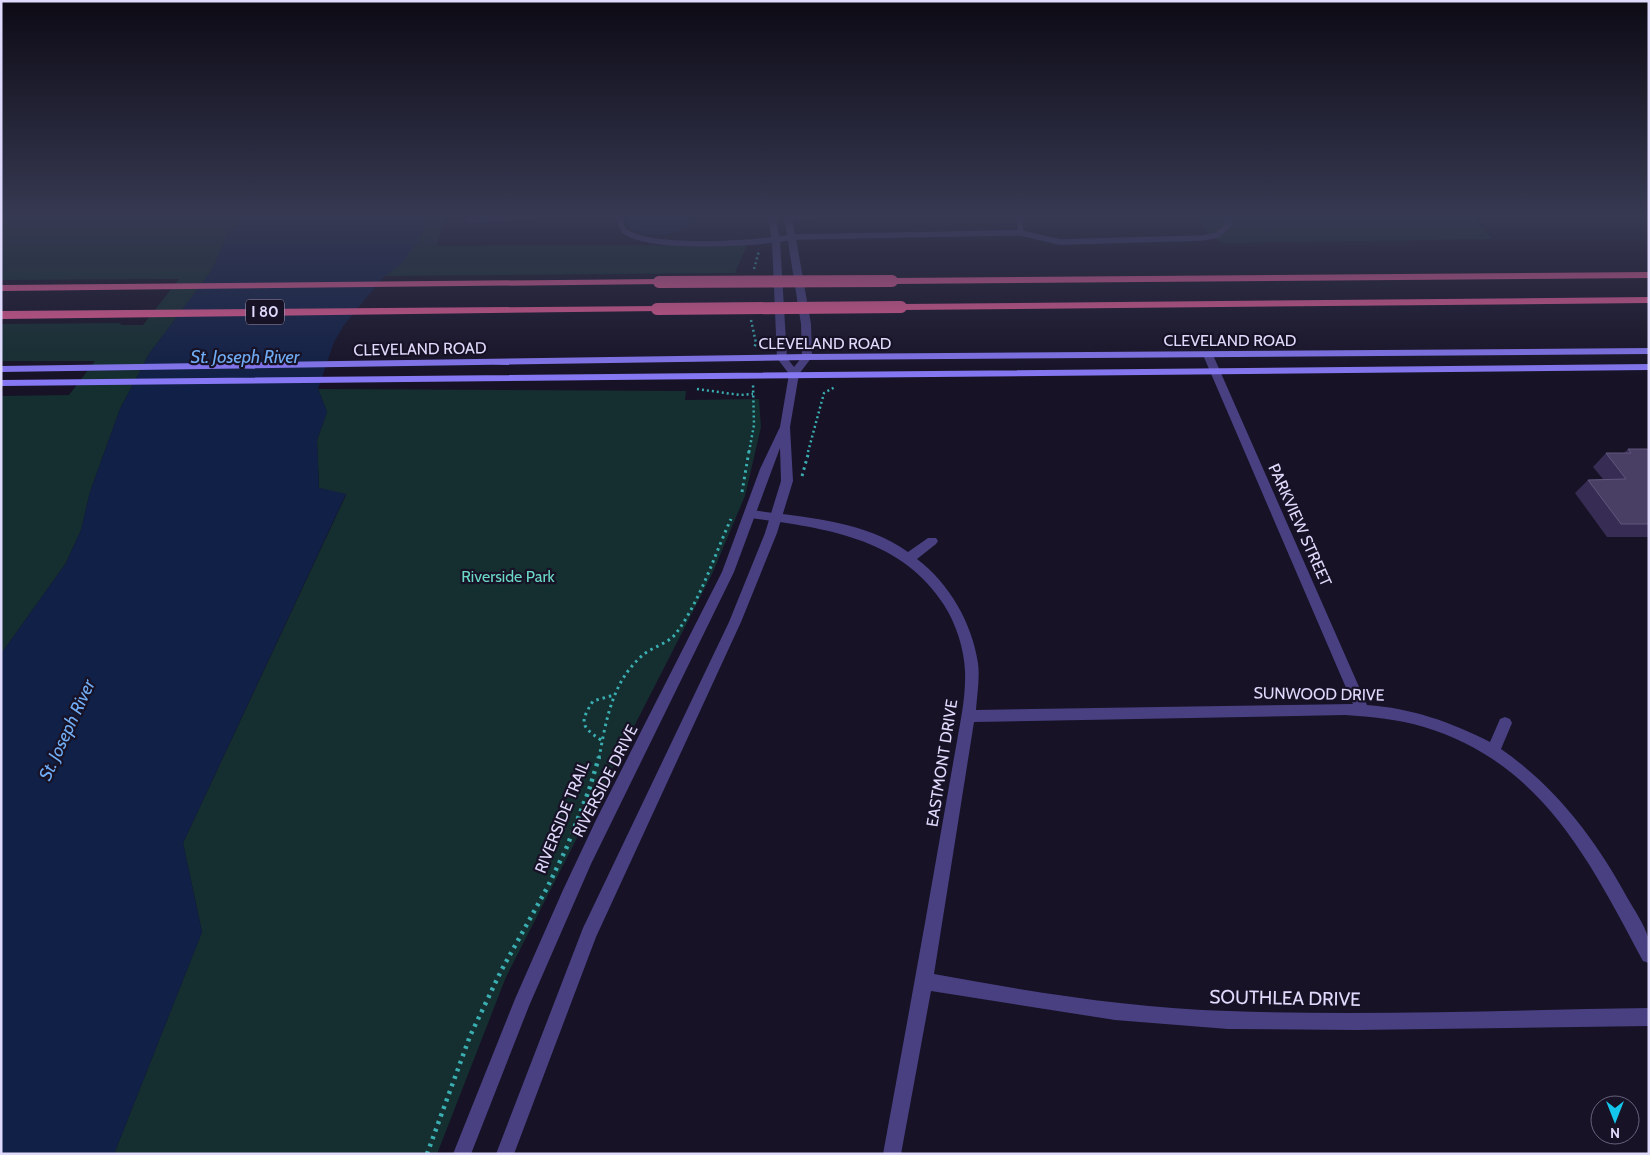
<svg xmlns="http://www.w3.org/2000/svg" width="1650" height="1155" font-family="Cabin,sans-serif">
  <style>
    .green { fill: #152e30 }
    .water { fill: #112046 }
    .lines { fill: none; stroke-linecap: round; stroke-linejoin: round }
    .path-far2 { stroke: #3aaeb0; stroke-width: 2.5; stroke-dasharray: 2 3; stroke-linecap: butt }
    .path-far1 { stroke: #3aaeb0; stroke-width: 3; stroke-dasharray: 2.5 4; stroke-linecap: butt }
    .path { stroke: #3aaeb0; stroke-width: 4.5; stroke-dasharray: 3 5; stroke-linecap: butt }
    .service { stroke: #484081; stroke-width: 5.5 }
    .minor { fill: #484081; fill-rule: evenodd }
    .tertiary { fill: #484081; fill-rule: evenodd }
    .secondary { fill: #8678f4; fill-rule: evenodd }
    .motorway { fill: #f25e99; fill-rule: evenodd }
    .motorway-bridge { stroke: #f25e99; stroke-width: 12 }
    .wall { fill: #372c53 }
    .building { fill: #493f65; stroke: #61577d }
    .labels { text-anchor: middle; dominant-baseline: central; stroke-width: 4.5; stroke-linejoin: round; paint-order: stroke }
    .shield { fill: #171226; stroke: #a49ebc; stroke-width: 1 }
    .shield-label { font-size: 15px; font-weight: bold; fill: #e0dafc }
    .street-label { font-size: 16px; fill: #e0dafc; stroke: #171226 }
    .park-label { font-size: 16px; fill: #6bd7c5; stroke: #171226 }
    .water-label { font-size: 18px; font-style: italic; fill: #70acf4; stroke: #171226 }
    .near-street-label { font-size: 19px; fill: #e0dafc; stroke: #171226 }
  </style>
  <rect width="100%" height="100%" fill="#171226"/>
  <!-- green -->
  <path class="green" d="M1 216H245L227 235 212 270 149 354 120 409 90 492 81 530 66 563 1 654V396L69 395 95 361H1V324L119 323 122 325H143L179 279 1 280Z
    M429 216H445L437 246 747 245 735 273 385 276C410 257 417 244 429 216Z
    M1198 216H1473L1492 239 1222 243 1206 231Z
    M318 389 686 391 685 400 759 399 761 427 745 496 712 574 506 977 437 1154H114L202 932 183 843 346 495 319 488 317 440 327 412Z"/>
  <!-- water -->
  <path class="water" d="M245 216H429L418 242 401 264 385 276 366 298 344 325 334 342 318 389 327 412 317 440 319 488 346 494 183 843 202 932 114 1154H1V654L66 563 81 530 90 492 120 409 149 354 212 270 227 235Z
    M625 216H698C688 239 625 244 625 216Z"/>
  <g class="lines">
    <!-- path-far2 -->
    <path class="path-far2" d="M754 269 759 251
      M751 320 756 343 754 348
      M697 389 740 395 753 394
      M749 452 754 425 753 384
      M808 452 824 393 835 387"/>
    <!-- path-far1 -->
    <path class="path-far1" d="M802 476 809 451
      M742 492 749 451
      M601 740C580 726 580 722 593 701L614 695
      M599 758C606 721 612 681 643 655 652 647 670 643 677 632 701 599 714 556 731 519"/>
    <!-- path -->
    <path class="path" d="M427 1154 470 1036 501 971 547 888 566 849 589 790 599 757"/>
    <!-- service -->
    <path class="service" d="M466 216 468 220 528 216
      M617 216 624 231C652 251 758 243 793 237L1006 233H1021L1060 242 1202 238 1218 235 1229 224 1228 216
      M1019 216 1021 233
      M788 217 812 216"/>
    <!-- minor -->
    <path class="minor" d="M1208 352 1213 355 1367 705C1411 708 1451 722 1490 742L1500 719 1505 717 1510 719 1512 723 1501 749C1557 788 1596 840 1628 899 1635 911 1644 924 1648 937 1650 944 1649 955 1649 963L1643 961C1589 860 1542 763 1424 727 1398 719 1371 717 1345 715L974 722 934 974C1031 992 1130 1008 1229 1011 1369 1016 1509 1010 1649 1008V1026L1356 1030 1228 1029 1115 1020 931 991 901 1154H883C903 1045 923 936 942 826 947 798 952 769 957 741 961 718 966 695 965 671 964 648 956 624 944 605 901 537 823 528 751 518L745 514 751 510C803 517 864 520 908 552L928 538H936L938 541 936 544 917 559C949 583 972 623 978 663 980 679 977 694 976 710L1353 704 1203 355Z"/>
    <!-- tertiary -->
    <path class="tertiary" d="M768 216H776L780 241 787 358 794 367 802 357 801 324 784 216H792L811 324 812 357 799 374 790 427 793 481 777 533 741 622 596 937 514 1154H496L583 928 729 622 765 533 781 481 780 448 734 572 591 864 529 1006 471 1154H453L515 999 563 890 596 820 722 572 760 469 780 427 789 374 777 358 772 241Z"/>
    <!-- secondary -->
    <path class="secondary" d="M1649 348V354L807 360 1 372V366L807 354Z
      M1649 364V370L1 386V380Z"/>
    <!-- motorway -->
    <path class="motorway" d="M1649 272V278L892 284 886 281 892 278Z
      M659 279 663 280 665 282 663 284 1 291V285Z
      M1649 297V303L901 310 895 307 901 304Z
      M657 306 663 309 661 311 1 319V311Z"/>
    <!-- motorway-bridge -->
    <path class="motorway-bridge" d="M659 282 892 281
      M657 309 901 307"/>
  </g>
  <!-- wall -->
  <path class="wall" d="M1628 449H1649V537H1607L1575 493 1588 480 1603 479 1593 467 1606 453H1624Z"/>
  <!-- building -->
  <path class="building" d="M1628 449H1649V524H1621L1588 480 1626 479 1606 453H1631Z"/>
  <!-- sky -->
  <linearGradient id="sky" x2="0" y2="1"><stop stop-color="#0d0a15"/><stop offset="0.57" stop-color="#363952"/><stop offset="1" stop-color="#363952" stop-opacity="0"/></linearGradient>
  <rect width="1650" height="378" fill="url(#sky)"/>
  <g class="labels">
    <!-- shield labels -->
    <rect class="shield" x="246" y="299.5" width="38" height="25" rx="4"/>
    <g class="shield-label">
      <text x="265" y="312">I 80</text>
    </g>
    <!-- street labels -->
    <g class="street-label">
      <text x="1230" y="340">CLEVELAND ROAD</text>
      <text x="825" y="343">CLEVELAND ROAD</text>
      <text transform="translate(420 349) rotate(-1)">CLEVELAND ROAD</text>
      <text transform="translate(1300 525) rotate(66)">PARKVIEW STREET</text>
      <text transform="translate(1319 694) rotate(1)">SUNWOOD DRIVE</text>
      <text transform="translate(942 763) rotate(-81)">EASTMONT DRIVE</text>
      <text transform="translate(605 781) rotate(-63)">RIVERSIDE DRIVE</text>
      <text transform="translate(562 817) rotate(-68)">RIVERSIDE TRAIL</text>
    </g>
    <!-- park labels -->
    <g class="park-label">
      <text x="508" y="576">Riverside Park</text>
    </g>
    <!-- water labels -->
    <g class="water-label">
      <text x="245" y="357">St. Joseph River</text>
      <text transform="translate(67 730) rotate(-65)">St. Joseph River</text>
    </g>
    <!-- near-street labels -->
    <g class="near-street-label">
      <text transform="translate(1285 998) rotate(1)">SOUTHLEA DRIVE</text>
    </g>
  </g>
  <!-- border -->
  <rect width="1650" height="1155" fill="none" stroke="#e0dafc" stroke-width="5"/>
  <!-- north arrow -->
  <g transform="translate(1615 1120) rotate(180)"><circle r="24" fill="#171226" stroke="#67627c"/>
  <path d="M0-4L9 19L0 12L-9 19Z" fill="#15c6ec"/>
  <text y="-8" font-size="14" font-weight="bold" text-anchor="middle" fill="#e0dafc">N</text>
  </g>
</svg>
